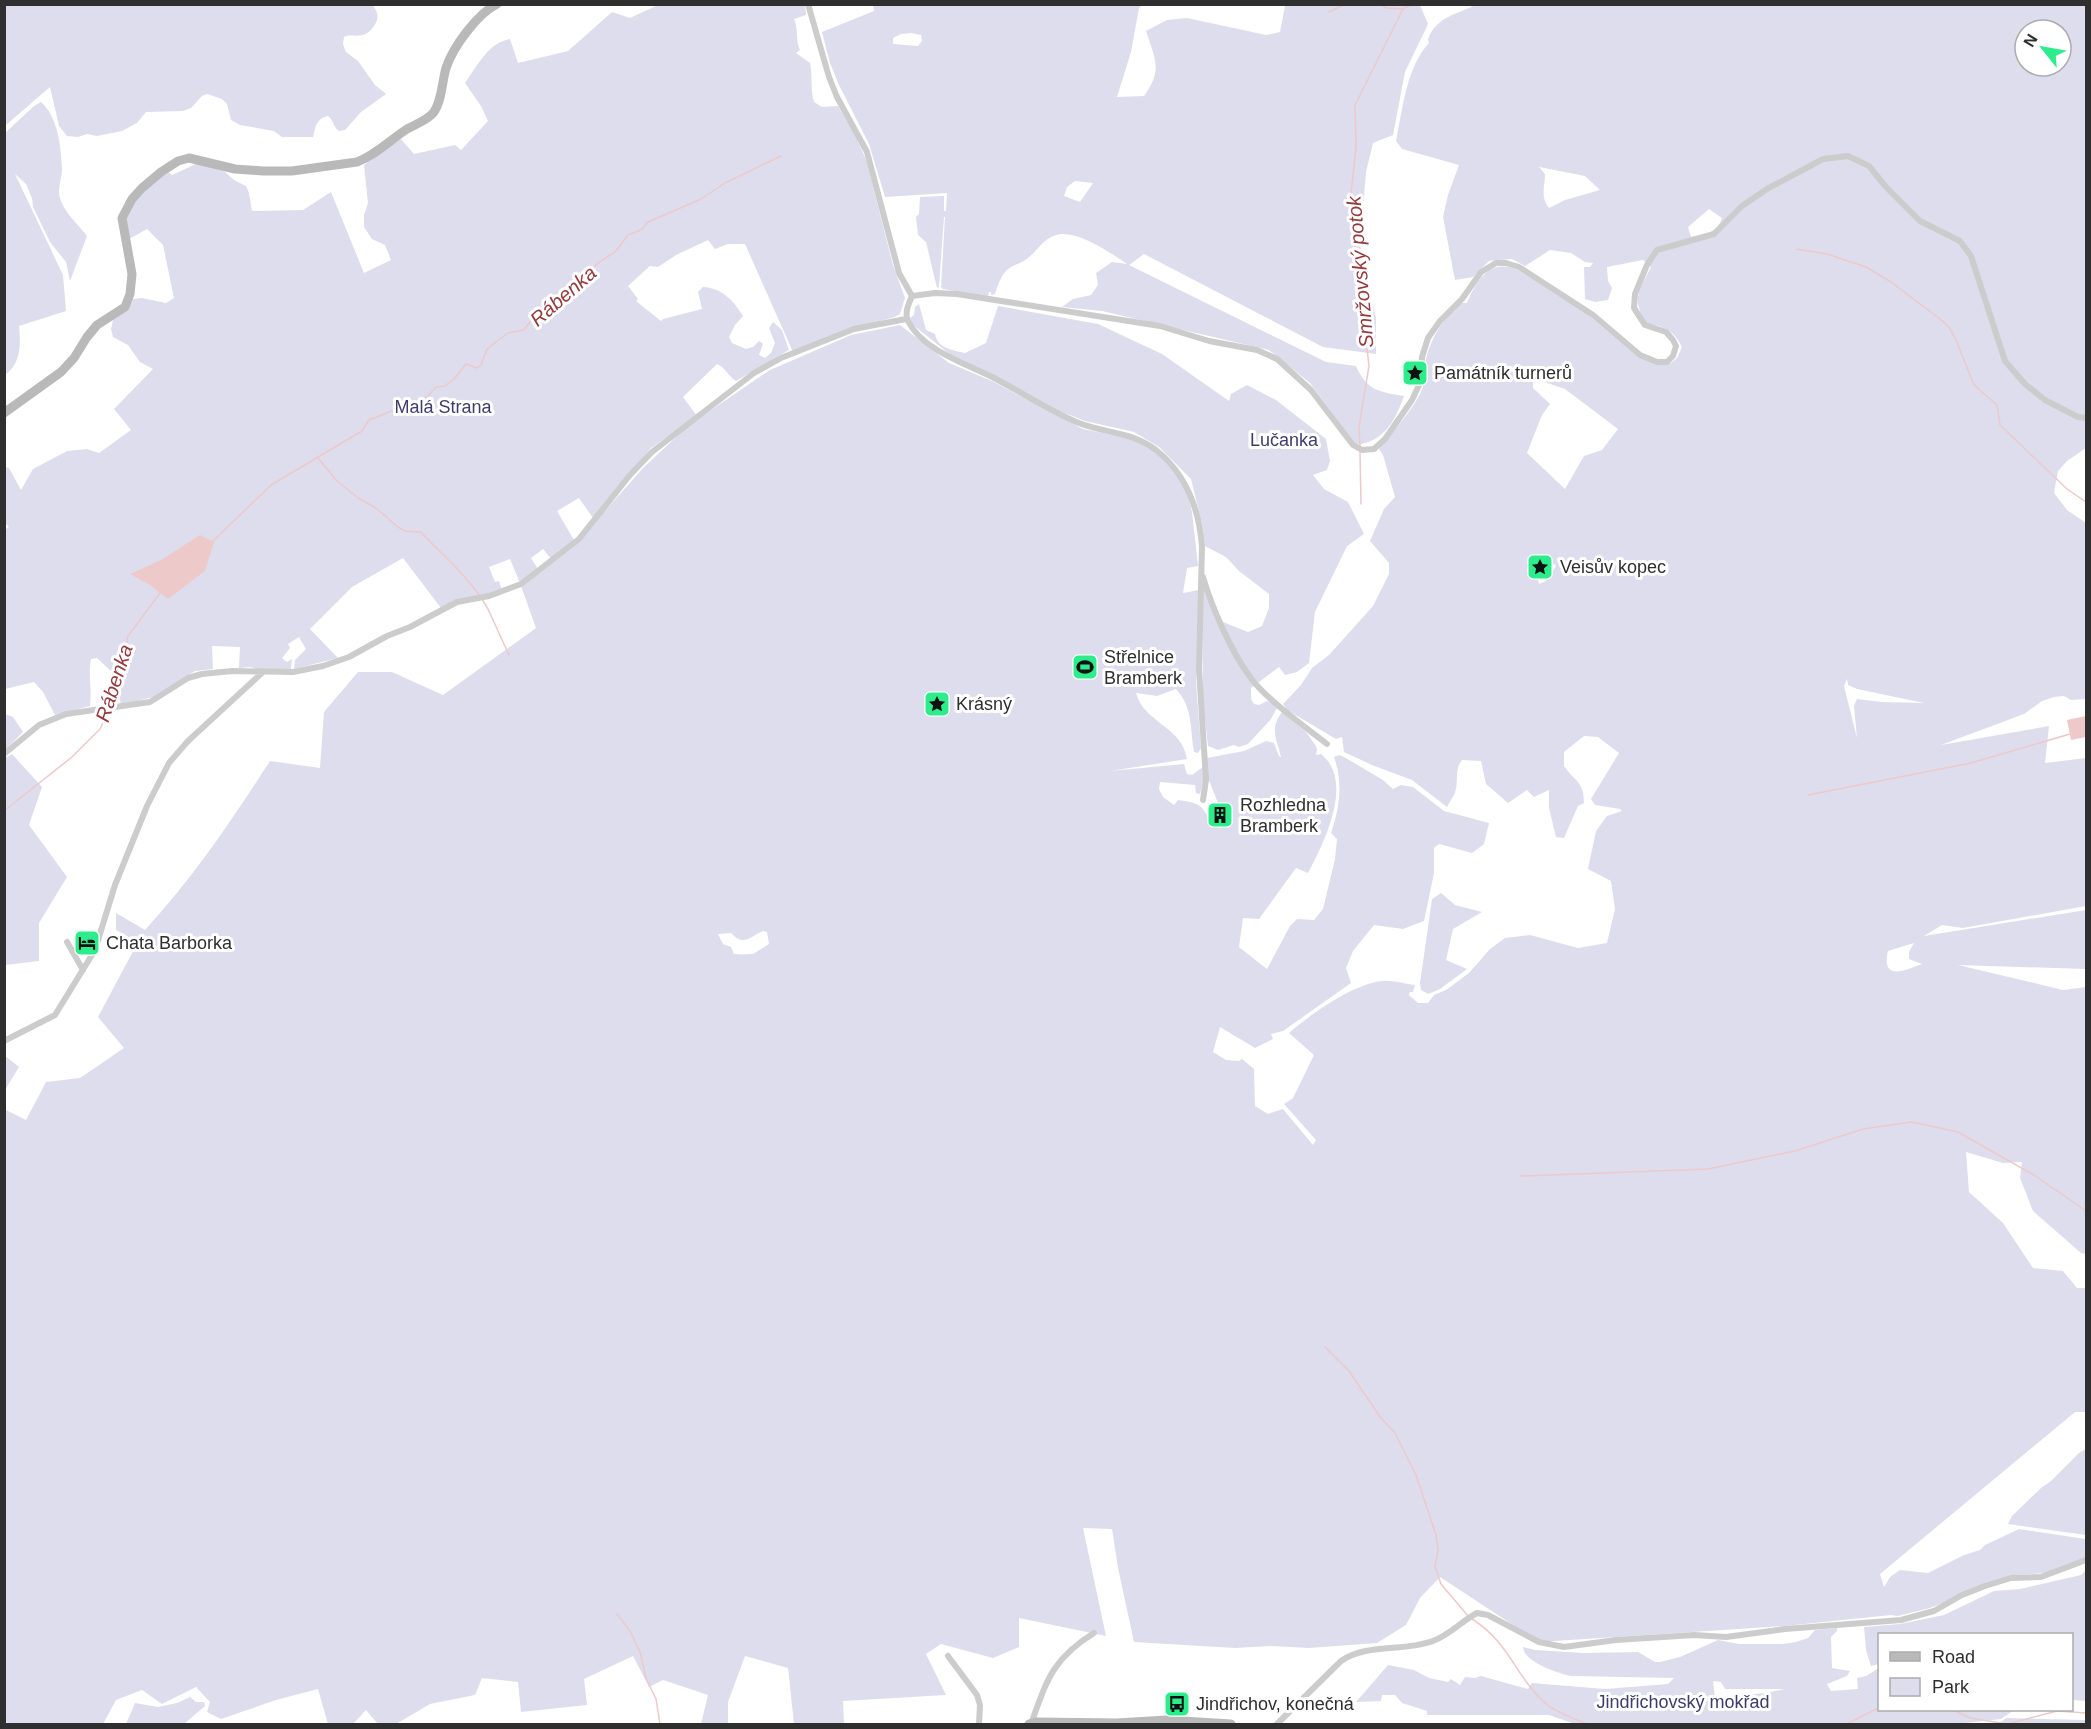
<svg xmlns="http://www.w3.org/2000/svg" width="2091" height="1729" font-family="Arial,sans-serif">
  <style>
    .green { fill: #dedded; fill-rule: evenodd }
    .water { fill: #edc9ca }
    .lines { fill: none; stroke-linecap: round; stroke-linejoin: round }
    .stream { stroke: #edc9ca; stroke-width: 1.5 }
    .street { stroke: #ccc; stroke-width: 6 }
    .secondary { stroke: #b9b9b9; stroke-width: 9 }
    .labels { text-anchor: middle; dominant-baseline: central; stroke-width: 6; stroke-linejoin: round; paint-order: stroke }
    .poi-label { font-size: 18px; fill: #2f2f2f; stroke: #fff; text-anchor: start }
    .park-label { font-size: 18px; fill: #403b6d; stroke: #fff }
    .water-label { font-size: 20px; font-style: italic; fill: #953a3d; stroke: #fff }
  </style>
  <rect width="100%" height="100%" fill="#fff"/>
  <!-- green -->
  <path class="green" d="M372 4C374 7 376 10 377 13 380 21 370 33 363 35 355 37 350 34 344 37L343 44 346 52 358 61 375 85 386 94 361 112 345 130 339 131C333 127 334 120 328 116 316 119 316 126 313 137H282L274 131 240 125 231 120 227 104 222 99 207 94 202 96 191 108 183 111 146 112 137 123 122 131 97 136 87 134 78 137 67 136 59 126 50 87 6 125 5 130V5Z
    M1477 4 2086 5V448L2067 461 2058 471 2054 493 2067 510 2086 523V699L2071 700 2064 696 2054 697 2042 701 2024 714 1941 745 2049 726 2045 763 2086 758V906L1963 928 1942 925 1924 936 2086 910V969L1958 965 2063 990 2086 987V1254L2081 1253 2033 1211 2020 1178 2022 1162 2003 1163 1966 1152 1969 1192 2003 1223 2033 1268 2063 1271 2077 1288H2086V1412H2075L1880 1574 1884 1587 1890 1577 1900 1570 1928 1573 1964 1555 1980 1550 1985 1545 2019 1529 2086 1539V1558L2046 1573 2016 1575 1930 1608 1898 1616 1891 1615 1785 1626 1539 1642 1440 1577 1420 1598 1406 1625 1377 1643 1309 1648 1271 1646 1235 1648 1134 1642 1118 1568 1112 1529 1083 1528 1106 1636 1019 1618V1647L993 1658 941 1644 926 1654 946 1695 843 1701 844 1724H794L788 1668 745 1656 728 1702V1724H701L708 1695 663 1680 649 1687 633 1656 584 1679 587 1705 521 1712 518 1682 482 1678 475 1695 430 1704 396 1724H378L366 1710 353 1724H328L318 1689 276 1700 221 1719 207 1712 210 1702 196 1687 162 1704 142 1690 116 1700 103 1724H9L4 1720V1109L26 1120 46 1082 80 1078 124 1048 98 1017 138 942 116 930V913L145 930C193 878 232 820 270 761L320 768 324 712 358 672H392L443 695 536 628 521 586 573 547 644 467 689 425 770 370 851 335 900 325 949 363 992 381 1083 429 1132 439 1154 450 1186 485 1192 512 1198 566 1187 568 1183 593 1199 590 1196 682 1201 748 1198 753 1194 752C1190 729 1193 707 1176 689L1157 696 1136 693C1144 723 1182 726 1187 759L1110 771 1184 764 1187 774 1192 775 1203 767 1204 779 1200 794 1196 793 1195 785 1160 782 1159 789 1163 797 1174 805 1178 800C1185 801 1194 802 1200 806 1205 810 1205 815 1212 818L1218 803 1208 778 1207 758 1244 751 1266 741 1274 743 1279 756 1281 757C1277 739 1269 729 1282 712L1306 732 1316 746 1317 750 1316 755 1321 754C1355 781 1324 843 1308 873L1296 868 1259 919 1243 918 1239 947 1267 969 1290 926 1297 919 1314 920 1323 909 1335 859 1337 839 1331 833C1340 807 1343 783 1334 757L1339 755 1344 757 1383 780 1393 789 1401 785 1413 787 1444 811 1489 823 1484 844 1472 853 1439 844 1434 848V873L1424 921 1403 929 1374 925 1353 951 1346 968 1351 983 1283 1031 1271 1034 1273 1039 1255 1048 1220 1027 1213 1052 1226 1060 1239 1061 1242 1059 1254 1069 1255 1106 1268 1114 1283 1109 1313 1145 1316 1140 1284 1104 1293 1098 1314 1055 1289 1033C1311 1014 1353 984 1382 981 1392 980 1405 984 1415 985L1413 992H1410L1409 995 1418 1003H1428L1434 995 1446 990 1469 973 1490 949 1505 938 1530 935 1578 948 1607 943 1615 909 1611 881 1588 869 1596 831 1607 816 1622 811 1620 809 1595 805 1591 799 1619 753 1598 737 1584 736 1564 752V766C1575 782 1584 781 1584 803L1578 806 1564 838 1556 837 1549 808V790L1534 797 1527 790 1508 803 1486 784 1481 761 1462 760C1455 768 1458 779 1456 789 1455 795 1450 801 1447 807L1412 780 1372 765 1344 752 1342 737 1336 739 1287 710 1283 704 1301 685 1312 668 1329 655 1373 606 1389 574V563L1370 541 1384 509 1395 497 1383 455 1379 449C1392 432 1416 407 1423 387 1425 380 1424 371 1425 364 1430 338 1442 322 1459 303H1467C1477 279 1490 258 1518 270L1587 314 1638 357 1661 365 1671 363 1677 358 1682 347C1674 331 1666 327 1648 324 1630 300 1639 292 1651 267L1643 260 1607 267 1608 281 1612 288 1608 300 1595 302 1585 299 1584 267H1590L1593 263 1585 262 1571 253 1550 250 1525 266 1512 259 1489 261 1473 277 1455 280 1443 217 1448 195 1459 165 1402 149 1396 141C1403 108 1406 68 1429 43L1428 39C1438 15 1457 15 1477 4ZM2025 30H2061V66H2025ZM1539 167 1585 176 1600 190 1565 200 1549 208C1540 197 1545 186 1545 174ZM1709 209 1722 218C1717 233 1706 235 1691 237L1688 227ZM1533 378 1565 389 1618 429 1602 450 1584 456 1565 489 1527 453 1542 415 1550 404 1533 388ZM1548 558 1556 566 1546 581 1539 584 1534 568ZM1847 679 1848 685 1857 689 1924 703 1882 702 1857 699 1854 706 1857 738 1844 686ZM763 931 767 932 769 944 753 954C747 954 741 955 734 954L731 947 723 944 718 934 731 933C744 947 749 937 763 931ZM1914 943 1909 952V959L1922 964C1904 971 1881 981 1888 951Z
    M658 5H805L806 15 794 19C799 30 795 40 800 50L796 53 810 63C813 77 810 88 814 102L822 107 838 106 855 135 866 159 893 265 905 298 900 314 895 317 857 327 793 352 745 244H728L715 249 708 240 676 255 658 267 650 266 628 286 638 299 636 301 661 321 663 319 702 309 698 292 703 287C722 288 733 300 743 316L735 325 729 337 732 343 746 349 753 347 759 341 763 344 759 355 765 358 771 353 775 343 769 328 773 322 782 330 789 350 736 381C729 377 725 367 717 364L683 397 697 416 651 448 593 518 579 498 557 511 574 540 551 559 543 549 531 558 538 569 520 583 510 559 489 567 495 582 499 581 502 590 441 608 403 558 352 587 310 629 338 658 294 669 295 660 306 649 299 637 288 644 290 648 282 658 287 662 292 659 291 669 261 670 250 667 239 668 240 647 212 646 213 669 195 671 153 697 121 705 120 700H115L108 692 113 673 97 658 91 659C88 676 92 688 90 706L55 715 43 692 34 682 5 689 4 530 9 527 5 523V467L9 468 21 490 33 469 67 451 87 449 99 453 131 430 114 409 153 369 140 362 128 345 113 337 111 329 113 320 127 310 133 299 142 298 166 303 174 298 163 245 147 229 129 239C128 234 125 229 126 224 126 202 153 185 168 172L172 175 196 164H206L225 172 234 180 246 186 249 193 252 211 303 210 331 192 364 273 391 260 385 245 372 239 364 227V215L368 203 364 165 400 138 414 154 455 145 461 150 488 121 481 106 465 83C478 65 488 43 510 39L518 63 568 51 612 12 630 18Z
    M873 5H1142L1139 8 1131 52 1117 97 1144 96C1163 70 1155 59 1146 31L1167 20 1187 18 1266 35 1280 32 1285 6 1280 5H1420L1428 24 1405 72 1393 135 1373 143 1366 172 1360 245 1376 318V354L1323 347 1144 254 1129 265 1326 362 1356 366C1367 391 1380 392 1404 396 1395 421 1385 441 1356 445L1310 383 1269 350 1102 311 1062 307 1073 299 1091 295 1098 285 1096 273 1112 262 1127 264C1111 253 1076 229 1056 235 1044 238 1037 251 1028 258 1023 262 1017 264 1011 267 1002 272 998 284 995 294L991 295V292H989L988 297 943 289 941 287 945 217H944L939 287 937 288 926 242 918 235 916 217 919 214 920 197 944 196V211H946L947 193 885 197 869 144 839 85 830 63 822 32 874 11ZM911 33 921 35 922 41 918 46 893 44V38L901 34ZM1075 181 1093 183 1080 202 1064 196 1067 187Z
    M41 102C58 117 61 147 62 169 62 176 59 184 59 192 60 209 77 223 87 236L70 281 66 262 50 242 33 207 32 198 26 184 15 174 63 275 66 311 19 326C21 343 21 364 5 375V133L34 106Z
    M919 304 926 330 935 334C938 349 953 350 965 353L986 343 998 306 1098 324 1162 354 1229 401 1231 394 1247 385 1276 400 1326 439 1330 461 1327 470 1313 475 1324 489 1348 502 1364 534 1347 546 1315 612 1309 663 1297 672 1285 675 1279 667 1251 688V699L1254 704 1259 705 1267 701 1278 706 1271 719 1248 744 1239 747 1234 745 1218 750 1208 746 1203 701 1202 586 1210 596 1223 622 1248 632 1262 626 1269 608V594L1239 571 1226 557 1205 546 1203 528 1191 479 1159 447 1134 432 1085 421 1052 408 952 356 913 325 910 318 914 315 915 307Z
    M5 714 13 717 23 732 5 750Z
    M12 754 42 787 29 825 67 877 39 923V961L5 965 4 759Z
    M1441 893 1455 905 1482 912 1453 929 1446 960 1467 969 1440 989 1428 994 1421 990 1420 983 1432 899Z
    M5 1056 19 1067 5 1090Z
    M2086 1449V1535L2008 1524 2012 1516 2041 1488 2051 1481 2079 1453Z
    M2086 1570V1701L2072 1700V1634H1880L1879 1664 1871 1666 1866 1650 1864 1627 1900 1624 1944 1615 1994 1591 2020 1589 2081 1575Z
    M1837 1628V1631L1831 1637 1832 1668 1850 1671 1847 1676 1827 1684 1831 1691 1858 1689 1857 1678 1866 1676 1879 1668 1880 1710H2014L2001 1719 1956 1724H1575L1549 1715H1427V1711L1402 1703 1395 1695H1382L1381 1701 1356 1702 1388 1665 1414 1670 1429 1678 1448 1682 1451 1679 1460 1685 1465 1677 1475 1678 1481 1676 1528 1689 1532 1683 1605 1689 1668 1684 1674 1678 1571 1676C1558 1673 1524 1662 1523 1647L1535 1650 1583 1653 1638 1652 1655 1662H1660L1680 1657 1718 1640 1739 1644H1782L1796 1642 1808 1638 1815 1630ZM1713 1681 1721 1682 1725 1689H1785L1765 1693 1715 1698Z
    M190 1697 196 1702H204L205 1706 184 1724H126L135 1703 158 1707 177 1703Z
    M2006 1718 2086 1720V1724H1999Z"/>
  <!-- water -->
  <path class="water" d="M200 535 214 542 205 571 168 599 150 585 130 574 161 560Z
    M2086 716V737L2071 740 2067 720Z"/>
  <g class="lines">
    <!-- stream -->
    <path class="stream" d="M1345 4 1329 12 1346 4
      M1379 4 1387 8 1403 9
      M1796 249 1827 254 1866 267 1891 282 1940 319 1949 327 1956 340 1974 385 1997 405 2000 425 2067 489 2086 502
      M1360 446 1359 427 1369 366 1350 203 1356 147 1355 105 1403 9 1412 4
      M1360 452 1361 504
      M318 458 337 481 358 498 376 508 398 527 405 531 421 532C440 553 463 571 479 595
      M212 542 271 485 362 431 369 420 427 397 436 387 445 386 454 379 466 364 477 368 481 365 487 349 508 333 524 330 533 318 552 307 580 283 597 264 616 251 628 235 641 230 648 222 701 199 725 183 781 156
      M482 599 488 609 509 655
      M111 706 128 636 160 593
      M1808 795 1971 763 2070 734
      M4 811 72 757 100 729 109 710
      M1521 1176 1708 1169 1795 1151 1863 1129 1912 1122 1958 1132 2034 1175 2086 1211
      M1325 1347 1349 1371 1381 1418 1395 1433 1416 1475 1436 1535 1438 1550 1435 1567 1441 1584 1468 1616
      M617 1614 630 1631 640 1652 646 1678 656 1699 660 1724
      M1472 1619C1510 1643 1515 1676 1545 1703 1556 1712 1574 1719 1587 1724
      M1953 1710 1970 1718 2007 1724 2057 1711 2086 1713
      M1847 1724 1880 1707"/>
    <!-- street -->
    <path class="street" d="M808 4 829 77 837 97 867 152 899 273 912 296
      M912 296 935 293 957 294 1160 326 1209 341 1257 350 1277 359 1311 390 1353 445 1362 450 1374 449 1385 439 1412 400 1420 383 1422 357 1428 338 1440 321 1462 299 1481 272 1496 263H1506L1519 267 1593 315 1640 355 1657 362H1667L1673 356 1676 346 1673 340 1666 332 1645 325 1634 308 1635 294 1647 265 1657 250 1714 234 1742 206 1767 189 1823 159 1848 156 1869 166 1886 187 1920 221 1960 241 1971 256 2005 361 2025 384 2045 400 2078 417 2086 418
      M912 296C909 303 904 313 908 321 923 351 967 364 994 378 1023 393 1050 411 1079 423 1107 434 1131 431 1156 450 1186 474 1199 509 1202 546L1199 669 1206 780 1203 800
      M1203 577C1212 608 1231 651 1250 677 1267 700 1304 726 1327 744
      M4 754 39 725 66 714 150 702 188 678 202 674 232 671 293 672 323 666 349 657 387 636 410 627 457 602 489 596 521 584 579 539 630 475 652 452 754 373 781 358 854 329 906 319
      M67 942 83 970
      M4 1041 55 1015 95 950 115 885 147 806 169 763 188 741 263 672
      M948 1656 977 1695 980 1705 979 1724
      M1031 1724C1047 1680 1052 1659 1094 1633
      M1277 1724 1341 1661C1367 1643 1403 1652 1433 1641 1449 1635 1462 1621 1477 1613L1488 1615 1539 1642 1564 1647 1616 1640 1694 1635 1726 1637 1785 1629 1901 1620 1934 1611 1962 1595 1985 1586 2011 1578 2041 1577 2086 1560"/>
    <!-- secondary -->
    <path class="secondary" d="M4 413 61 372 74 358 87 337 97 325 125 307 130 294 132 274 122 218 132 199 142 188 161 172 178 161 189 158 235 169 263 171H292L357 162C376 155 390 140 407 129 416 124 428 120 434 112 442 100 442 82 446 68 453 47 477 14 497 4
      M1029 1724 1036 1722 1117 1723 1166 1720 1231 1724"/>
  </g>
  <!-- icons -->
  <defs>
    <g id="sight-square" transform="scale(1.35)"><rect x="-9" y="-9" width="18" height="18" rx="4" fill="#2cec8c" stroke="#fff"/><path d="M0-6L1.8-2.2L6-1.7L2.9 1.2L3.7 5.4L0 3.3L-3.7 5.4L-2.9 1.2L-6-1.7L-1.8-2.2Z" fill="#111"/></g>
    <g id="stadium-square" transform="scale(1.35)"><rect x="-9" y="-9" width="18" height="18" rx="4" fill="#2cec8c" stroke="#fff"/><path d="M0-5a6.5 5 0 1 0 0 10a6.5 5 0 1 0 0-10ZM-3.5-1.8h7v3.6h-7Z" fill="#111"/></g>
    <g id="building-square" transform="scale(1.35)"><rect x="-9" y="-9" width="18" height="18" rx="4" fill="#2cec8c" stroke="#fff"/><path d="M-4-6H4V6H1V3H-1V6H-4ZM-2.5-4.3h1.7v1.8h-1.7ZM.8-4.3h1.7v1.8H.8ZM-2.5-1h1.7V.8h-1.7ZM.8-1h1.7V.8H.8Z" fill="#111"/></g>
    <g id="hotel-square" transform="scale(1.35)"><rect x="-9" y="-9" width="18" height="18" rx="4" fill="#2cec8c" stroke="#fff"/><path d="M-6-4.5h1.5V1H6V5H4.5V3h-9V5H-6ZM-4 0a1.8 1.8 0 1 1 3.6 0ZM.5 0V-2.5h3Q6-2.5 6 0Z" fill="#111"/></g>
    <g id="bus-square" transform="scale(1.35)"><rect x="-9" y="-9" width="18" height="18" rx="4" fill="#2cec8c" stroke="#fff"/><path d="M-5-6H5V4H4V6H2V4H-2V6H-4V4H-5ZM-3.5-4V0h7V-4ZM-3.5 1.2v1.5H-2V1.2ZM2 1.2v1.5H3.5V1.2Z" fill="#111"/></g>
  </defs>
  <g fill-rule="evenodd">
    <use href="#sight-square" x="1415" y="373"/>
    <use href="#sight-square" x="1540" y="567"/>
    <use href="#stadium-square" x="1085" y="667"/>
    <use href="#sight-square" x="937" y="704"/>
    <use href="#building-square" x="1220" y="815"/>
    <use href="#hotel-square" x="87" y="943"/>
    <use href="#bus-square" x="1177" y="1704"/>
  </g>
  <g class="labels">
    <!-- poi labels -->
    <g class="poi-label">
      <text x="1434" y="373">Památník turnerů</text>
      <text x="1560" y="567">Veisův kopec</text>
      <text x="1104" y="657">Střelnice<tspan x="1104" dy="21">Bramberk</tspan></text>
      <text x="956" y="704">Krásný</text>
      <text x="1240" y="805">Rozhledna<tspan x="1240" dy="21">Bramberk</tspan></text>
      <text x="106" y="943">Chata Barborka</text>
      <text x="1196" y="1704">Jindřichov, konečná</text>
    </g>
    <!-- park labels -->
    <g class="park-label">
      <text x="443" y="407">Malá Strana</text>
      <text x="1284" y="440">Lučanka</text>
      <text x="1683" y="1702">Jindřichovský mokřad</text>
    </g>
    <!-- water labels -->
    <g class="water-label">
      <text transform="translate(1360 272) rotate(-95)">Smržovský potok</text>
      <text transform="translate(563 296) rotate(-41)">Rábenka</text>
      <text transform="translate(114 683) rotate(-72)">Rábenka</text>
    </g>
  </g>
  <!-- border -->
  <rect width="2091" height="1729" fill="none" stroke="#2f2f2f" stroke-width="12"/>
  <!-- legend -->
  <rect x="1878" y="1633" width="195" height="78" fill="#ffffff" stroke="#acacac" stroke-width="1.5"/>
  <rect x="1890" y="1652" width="30" height="9" fill="#b9b9b9" stroke="#acacac" stroke-width="1.5"/>
  <text x="1932" y="1663" font-size="18" fill="#2f2f2f">Road</text>
  <rect x="1890" y="1678" width="30" height="18" fill="#dedded" stroke="#acacac" stroke-width="1.5"/>
  <text x="1932" y="1693" font-size="18" fill="#2f2f2f">Park</text>
  <!-- north arrow -->
  <g transform="translate(2043 48) rotate(301)"><circle r="28" fill="#ffffff" stroke="#acacac" stroke-width="1.5"/>
  <path d="M0-4.5L10 22L0 15L-10 22Z" fill="#2cec8c"/>
  <text y="-9" font-size="16" font-weight="bold" text-anchor="middle" fill="#2f2f2f">N</text>
  </g>
</svg>
